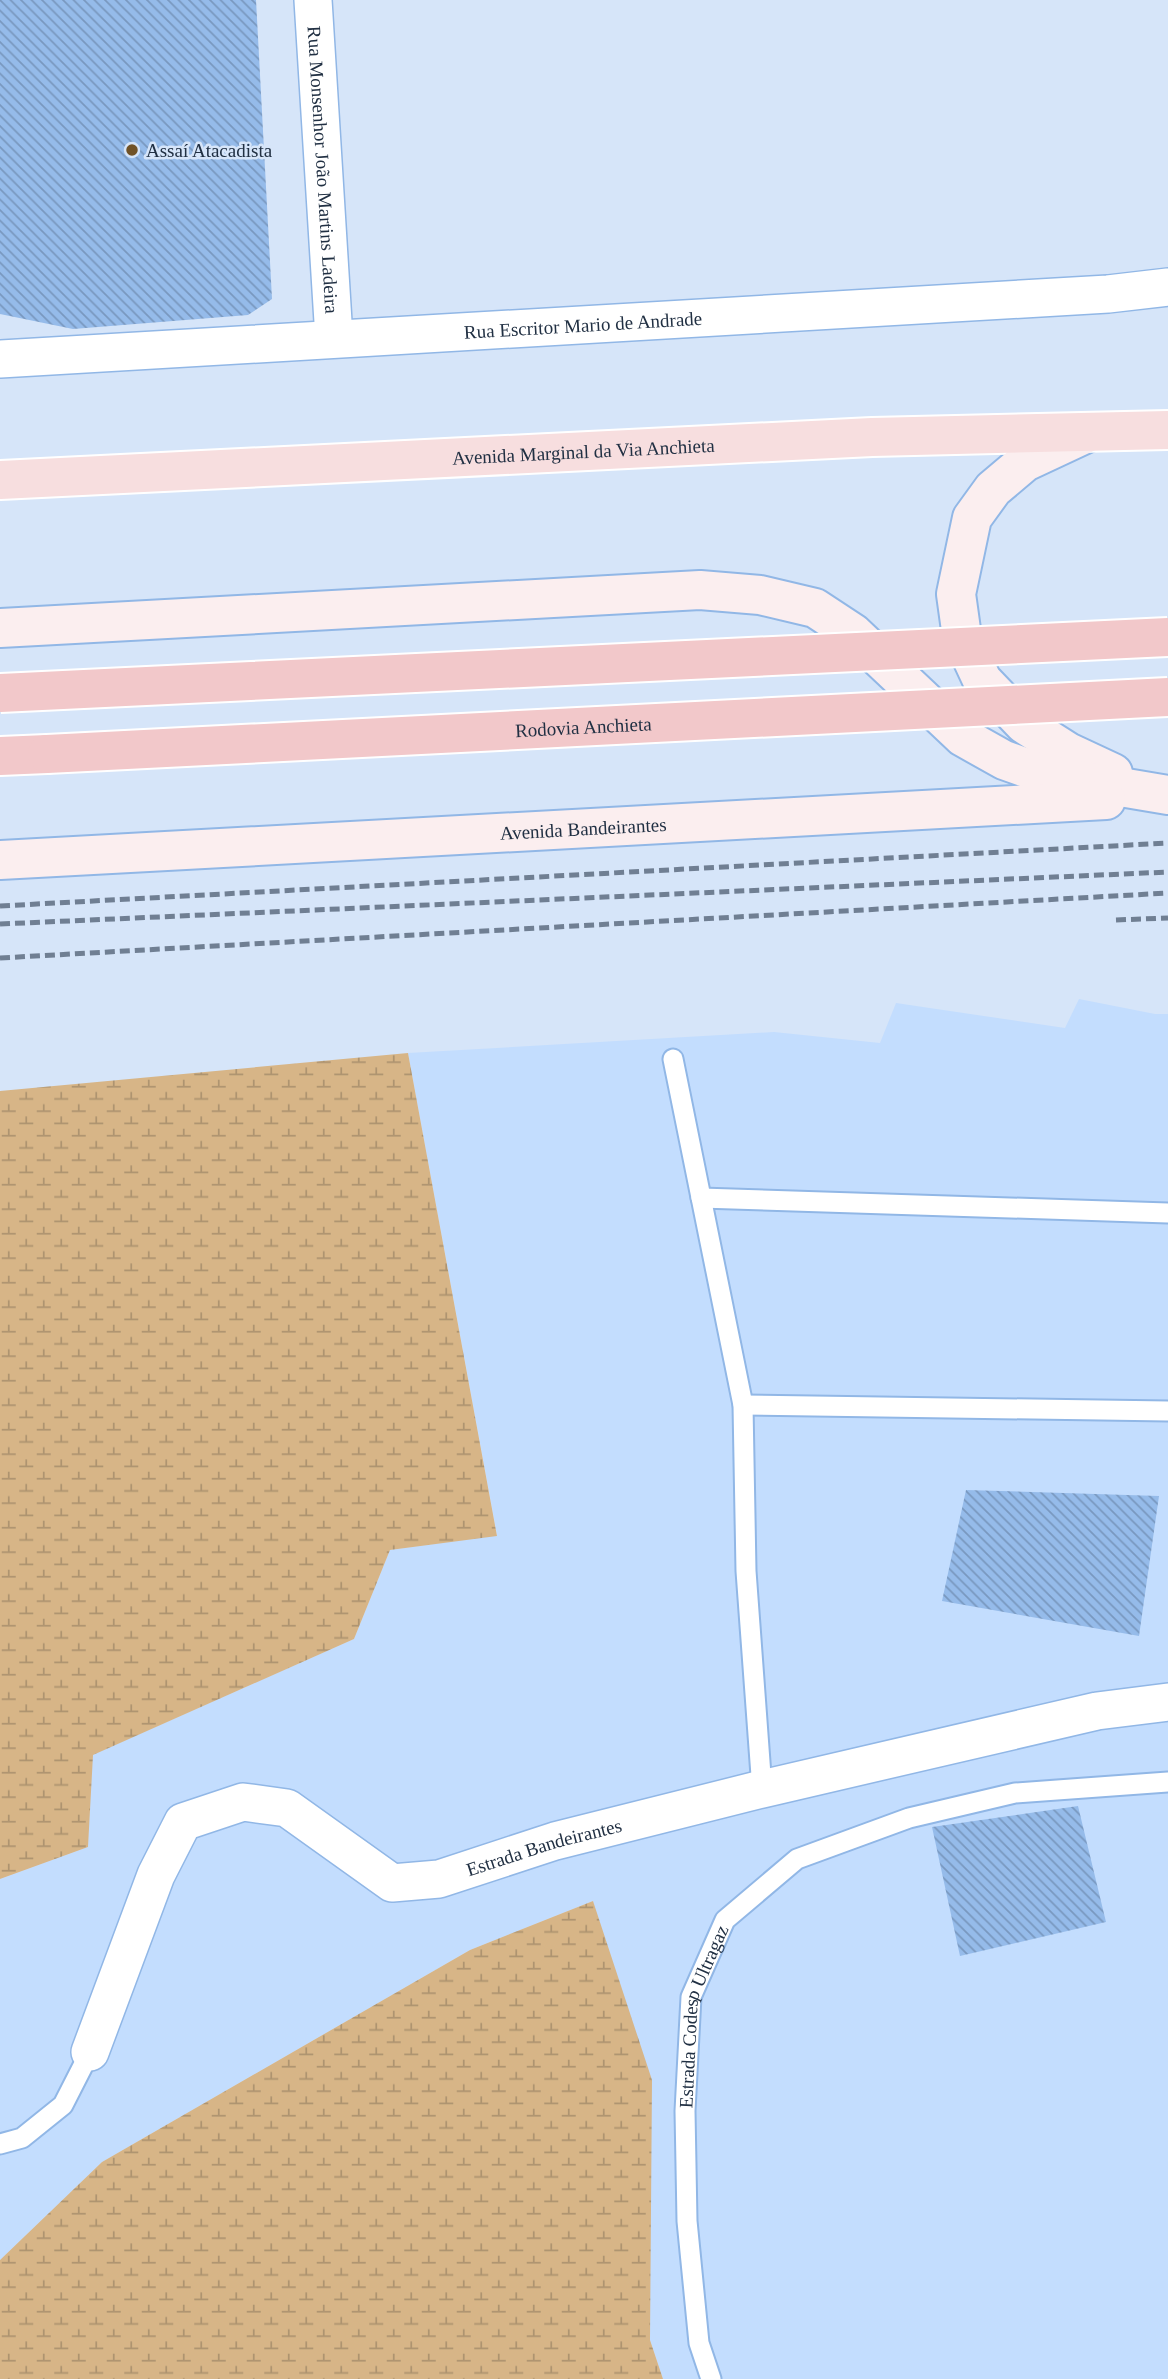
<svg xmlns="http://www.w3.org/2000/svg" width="1168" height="2379" font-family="Georgia,serif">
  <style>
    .built { fill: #c3ddfe }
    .wetland { fill: url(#wetland-marsh) }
    .building { fill: url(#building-back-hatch) }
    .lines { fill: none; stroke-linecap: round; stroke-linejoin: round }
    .lane-casing { stroke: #91b7e6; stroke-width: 23 }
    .street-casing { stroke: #91b7e6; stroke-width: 40 }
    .secondary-casing { stroke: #91b7e6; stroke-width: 42 }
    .primary-casing { stroke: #fff; stroke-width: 42 }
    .highway-casing { stroke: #fff; stroke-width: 42 }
    .lane { stroke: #fff; stroke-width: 19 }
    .street { stroke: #fff; stroke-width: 37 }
    .secondary { stroke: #fbeeef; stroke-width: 38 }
    .primary { stroke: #f7dedf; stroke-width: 38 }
    .highway { stroke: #f2c8ca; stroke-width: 38 }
    .rail { stroke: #707f93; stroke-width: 5; stroke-dasharray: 10 5; stroke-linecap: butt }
    .highway-bridge-casing { stroke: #fff; stroke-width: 42; stroke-linecap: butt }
    .highway-bridge { stroke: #f2c8ca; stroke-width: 38 }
    .poi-dot { fill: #705227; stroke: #d6e5f9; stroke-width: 2.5 }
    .labels { text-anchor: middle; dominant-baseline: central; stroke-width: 5; stroke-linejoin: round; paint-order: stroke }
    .poi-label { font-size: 19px; fill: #213043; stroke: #d6e5f9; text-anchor: start }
    .street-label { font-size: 19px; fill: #213043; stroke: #d6e5f9 }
  </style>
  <defs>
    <pattern id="wetland-marsh" width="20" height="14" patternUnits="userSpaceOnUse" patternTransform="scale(1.75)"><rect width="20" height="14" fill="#d7b587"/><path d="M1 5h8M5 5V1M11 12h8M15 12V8" fill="none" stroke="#ae9470"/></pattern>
    <pattern id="building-back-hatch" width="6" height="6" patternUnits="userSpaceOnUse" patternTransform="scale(1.75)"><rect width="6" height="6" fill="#95bbea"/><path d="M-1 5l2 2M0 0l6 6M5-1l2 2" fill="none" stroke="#7998bf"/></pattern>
  </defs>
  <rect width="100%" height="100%" fill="#d6e5f9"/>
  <!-- built -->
  <path class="built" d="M1079 999 1155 1014H1168V2379H663L650 2340 593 1901 470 1950 102 2162 0 2260V1879L88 1847 92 1755 354 1639 390 1550 497 1535 408 1053 774 1032 880 1043 896 1003 1065 1028Z"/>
  <!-- wetland -->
  <path class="wetland" d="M408 1053 497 1536 390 1550 354 1639 93 1755 88 1847 0 1879V1091Z
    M593 1901 652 2080 650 2340 663 2379H0V2260L102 2162 470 1950Z"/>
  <!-- building -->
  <path class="building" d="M0 0H256L272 299 248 315 73 329 0 314Z
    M966 1490 1159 1496 1139 1636 942 1601Z
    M1078 1806 1106 1922 960 1956 932 1827Z"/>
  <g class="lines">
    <!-- lane casing -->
    <g class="lane-casing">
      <g id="lane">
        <path d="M673 1059 743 1405 746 1571 762 1789"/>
        <path d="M701 1198 1168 1213"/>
        <path d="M743 1405 1168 1411"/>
        <path d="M0 2144 22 2138 63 2105 90 2052"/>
        <path id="s1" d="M711 2379 699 2343 687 2221 685 2111 691 1997 725 1920 797 1859 909 1818 1015 1793 1168 1782"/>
      </g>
    </g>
    <!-- street casing -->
    <g class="street-casing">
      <g id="street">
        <path id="s2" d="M313 0 334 338"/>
        <path id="s3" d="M0 359 1108 294 1168 287"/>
        <path id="s4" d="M90 2052 156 1875 183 1822 243 1802 287 1808 392 1883 439 1879 555 1841 762 1789 1097 1711 1168 1702"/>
      </g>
    </g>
    <!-- secondary casing -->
    <g class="secondary-casing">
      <g id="secondary">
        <path d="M1087 433 1025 462 993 489 972 518 956 594 962 637 982 680 1024 724 1068 752 1113 773"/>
        <path d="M0 628 700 590 760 595 815 608 853 633 963 737 1004 760 1043 774 1168 795"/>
        <path id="s5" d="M0 860 1106 800"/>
      </g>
    </g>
    <!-- primary casing -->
    <g class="primary-casing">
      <g id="primary">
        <path id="s6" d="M0 480 872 437 1168 430"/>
      </g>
    </g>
    <!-- highway casing -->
    <g class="highway-casing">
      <path id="highway" d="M0 756 47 754"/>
    </g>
    <!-- lane -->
    <use href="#lane" class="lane"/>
    <!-- street -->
    <use href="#street" class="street"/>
    <!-- secondary -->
    <use href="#secondary" class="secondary"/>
    <!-- primary -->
    <use href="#primary" class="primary"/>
    <!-- highway -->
    <use href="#highway" class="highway"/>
    <!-- rail -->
    <path class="rail" d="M0 906 1168 843
      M1116 920 1168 918
      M0 924 1168 872
      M0 958 1168 893"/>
    <!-- highway-bridge casing -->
    <g class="highway-bridge-casing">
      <g id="highway-bridge">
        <path d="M0 693 1168 637"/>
        <path id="s7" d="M47 754 1168 697"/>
      </g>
    </g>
    <!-- highway-bridge -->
    <use href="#highway-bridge" class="highway-bridge"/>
  </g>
  <!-- markers -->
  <circle class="poi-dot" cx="132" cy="150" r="7"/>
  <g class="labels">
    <!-- poi labels -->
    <g class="poi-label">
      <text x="146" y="150">Assaí Atacadista</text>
    </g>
    <!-- street labels -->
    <g class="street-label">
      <text stroke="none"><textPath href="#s2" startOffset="170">Rua Monsenhor João Martins Ladeira</textPath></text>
      <text stroke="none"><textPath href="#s3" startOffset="584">Rua Escritor Mario de Andrade</textPath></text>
      <text stroke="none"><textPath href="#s6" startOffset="584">Avenida Marginal da Via Anchieta</textPath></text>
      <text stroke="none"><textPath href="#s7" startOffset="537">Rodovia Anchieta</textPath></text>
      <text stroke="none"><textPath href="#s5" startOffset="584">Avenida Bandeirantes</textPath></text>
      <text stroke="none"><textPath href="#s4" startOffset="642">Estrada Bandeirantes</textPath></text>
      <text stroke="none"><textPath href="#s1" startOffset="368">Estrada Codesp Ultragaz</textPath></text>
    </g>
  </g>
</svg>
